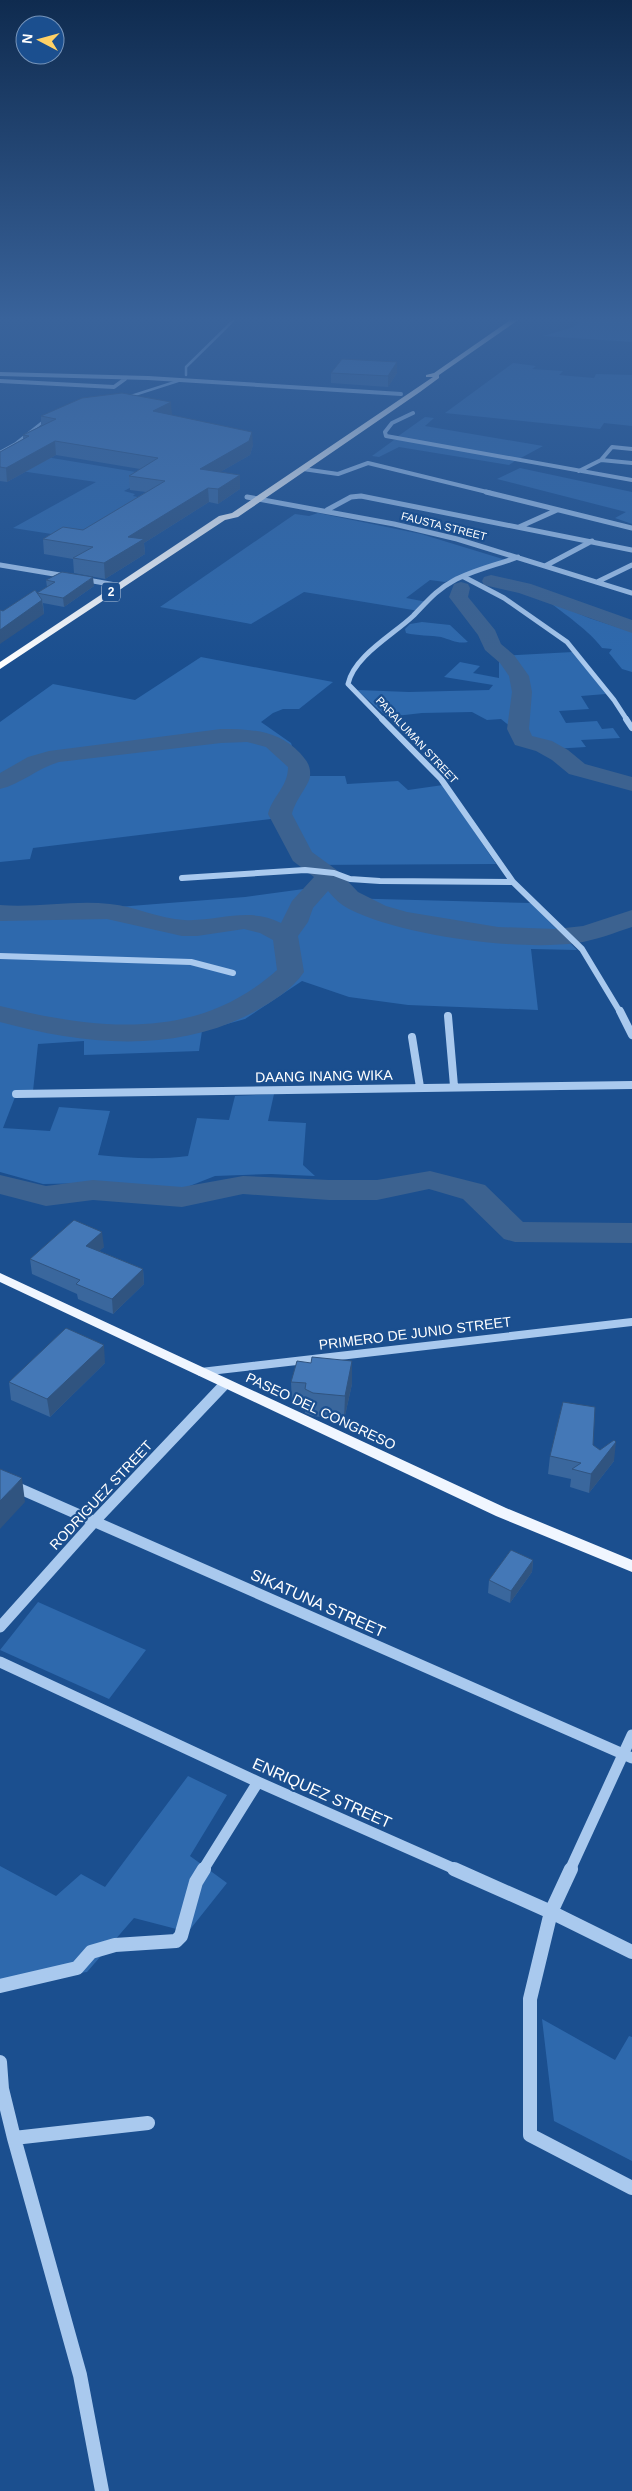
<svg xmlns="http://www.w3.org/2000/svg" width="632" height="2491" font-family="Arial,sans-serif">
  <style>
    .green { fill: #2e69ad }
    .lines { fill: none; stroke-linecap: round; stroke-linejoin: round }
    .stream { stroke: #9cc4f0; stroke-width: 2.5 }
    .river { fill: #3c6290; fill-rule: evenodd }
    .minor-far5 { stroke: #a9c9ee; stroke-width: 4 }
    .minor-far4 { stroke: #a9c9ee; stroke-width: 5 }
    .minor-far3 { stroke: #a9c9ee; stroke-width: 6 }
    .minor-far2 { stroke: #a9c9ee; stroke-width: 8 }
    .minor-far1 { stroke: #a9c9ee; stroke-width: 11 }
    .minor { stroke: #a9c9ee; stroke-width: 14 }
    .major { fill: #f0f6ff; fill-rule: evenodd }
    .highway { fill: #fff; fill-rule: evenodd }
    .wall { fill: #3a679d }
    .shaded-wall { fill: #305480 }
    .building { fill: #4478b7; stroke: #305480 }
    .labels { text-anchor: middle; dominant-baseline: central; stroke-width: 4.5; stroke-linejoin: round; paint-order: stroke }
    .far-street-label { font-size: 11px; fill: #fff; stroke: #1b4f8f }
    .shield { fill: #1b4f8f; stroke: #bbcadd; stroke-width: 1 }
    .shield-label { font-size: 12px; font-weight: bold; fill: #fff }
    .street-label { font-size: 14px; fill: #fff; stroke: #1b4f8f }
    .near-street-label { font-size: 16px; fill: #fff; stroke: #1b4f8f }
  </style>
  <rect width="100%" height="100%" fill="#1b4f8f"/>
  <!-- green -->
  <path class="green" d="M580 316H632V342L543 336 574 327 583 319Z
    M513 363 536 366 532 369 563 371 559 375 594 378 596 374 632 375V426L604 423 600 429 445 413Z
    M425 417 434 418 425 426 543 446 519 459 397 437Z
    M394 440H406L518 459 509 465 399 447 379 457 372 456Z
    M10 451 154 475 124 491 135 494 133 496 151 500 90 540 13 528 96 482 0 468Z
    M520 468 632 492V524L615 518 626 512 497 479Z
    M318 513 421 534 506 560 445 582 430 580 406 598 427 602 419 611 304 592 251 624 160 607 295 514 309 516Z
    M547 600 589 618 632 632V672L622 669 609 653 612 649 602 648C590 631 564 614 547 600Z
    M422 622 450 625 468 642C457 644 452 640 441 637 431 635 417 636 406 633L405 629 410 624Z
    M573 652 606 694 581 696 589 709 559 711 566 723 597 721 602 729 613 728 620 738 581 740 586 747 553 749 526 739 501 719 487 720 472 712 422 713 387 717 357 690 409 692 489 690 493 685 444 677 460 662 480 666 473 673 499 678V656Z
    M201 657 333 682 299 709H283L273 713 261 722 291 743 302 776H345L347 784 398 781 408 790 443 785 496 864 304 865 279 818 33 848 30 859 0 862V722L53 684 135 700Z
    M333 885 341 898 531 903 577 950 531 949 538 1010 408 1005 349 997 302 981 245 1019 202 1031 199 1051 84 1055V1041L38 1044 33 1091 17 1092 3 1128 50 1131 59 1107 110 1111 98 1155C128 1158 158 1160 188 1156L197 1118 229 1120 235 1096 274 1094 268 1121 306 1123 303 1165 315 1176 271 1174 215 1176 182 1189 96 1183 43 1184 0 1172V910L105 908 245 897Z
    M38 1602 146 1650 109 1699 0 1650Z
    M188 1776 227 1795 190 1856 227 1883 188 1932 134 1918 87 1972 0 1984V1866L56 1896 81 1874 105 1887Z
    M542 2019 615 2060 629 2036 632 2037V2161L554 2121Z"/>
  <g class="lines">
    <!-- stream -->
    <path class="stream" d="M186 375V367L238 316
      M128 397 178 381
      M0 452 16 443 45 420"/>
    <!-- river -->
    <path class="river" d="M491 575 531 584 632 620V633L519 593 484 585 482 581 484 577Z
      M461 582 468 584 470 588 468 597 495 630 501 644 514 655 529 676 532 692 529 729 532 736 552 741 568 750 585 764 632 777V791L569 774 552 760 536 751 515 745 507 729 512 692 509 676 500 663 485 650 478 635 449 597 454 584Z
      M221 729C251 729 278 730 300 753 307 761 311 766 310 776 310 784 295 800 292 814L312 852 338 871 358 892 386 906 407 912 498 927 556 929 583 926 632 910V927C614 933 596 940 577 943 517 951 403 936 349 909 341 905 334 898 328 891L313 908 308 922 298 936 304 972C292 990 273 1001 254 1012 175 1054 84 1045 0 1022V1006C97 1030 197 1042 277 970L273 940 260 933 244 929 197 936H182L107 919 0 921V905C37 908 73 900 110 904 135 906 159 919 184 920 218 922 248 906 281 923L292 901 314 877 293 861 268 814C273 795 288 787 288 767L266 747 247 742 221 743 59 762C38 768 21 784 0 789V773L28 757 49 751Z
      M430 1171 485 1185 523 1222 632 1223V1243L515 1242 504 1239 463 1199 429 1189 377 1200H329L243 1194 182 1207 93 1200 46 1206 0 1194V1175L46 1186 93 1180 182 1187 243 1176 329 1180H377Z"/>
    <!-- minor-far5 -->
    <path class="minor-far5" d="M0 374 148 378 401 394
      M0 381 114 387 125 379
      M413 413 392 423 385 432 386 436 632 480
      M601 460 612 447 632 449
      M303 469 338 474 368 463 491 493
      M579 471 601 460 632 463"/>
    <!-- minor-far4 -->
    <path class="minor-far4" d="M486 492 632 528
      M247 497 394 524 457 539 632 593
      M327 510 351 497 361 496 632 550
      M519 527 557 510
      M0 565 66 576
      M545 566 592 541
      M464 577 504 598 567 642 614 700 627 720
      M82 579 121 586
      M597 582 632 565
      M383 720 348 684C354 656 393 635 413 616 426 603 436 590 453 581 473 570 497 565 518 557"/>
    <!-- minor-far3 -->
    <path class="minor-far3" d="M382 719 441 779 513 882 582 949 620 1012
      M626 719 632 728
      M182 878 305 870 334 873 350 879 380 881 513 882
      M0 956 191 962 233 973"/>
    <!-- minor-far2 -->
    <path class="minor-far2" d="M620 1011 632 1035
      M448 1016 454 1086
      M412 1037 420 1087
      M16 1094 632 1085
      M201 1372 632 1322
      M222 1387 225 1384"/>
    <!-- minor-far1 -->
    <path class="minor-far1" d="M0 1480 632 1758
      M0 1627 94 1522 223 1386
      M0 1662 258 1782 457 1870
      M203 1870 258 1782
      M570 1870 632 1735"/>
    <!-- minor -->
    <path class="minor" d="M454 1869 551 1912 632 1952
      M571 1869 551 1912 530 1999V2135L632 2188
      M0 1986 77 1968 91 1952 115 1945 176 1941 181 1936 196 1882 204 1869
      M0 2062 2 2089 14 2138 80 2375 102 2491
      M14 2138 148 2123"/>
    <!-- major -->
    <path class="major" d="M0 1273 506 1508 632 1560V1572L496 1516 0 1282Z"/>
    <!-- highway -->
    <path class="highway" d="M516 316H524L439 375V378L420 392 238 517 225 520 0 669V662L219 516 232 513 433 377H426V375L434 373Z"/>
  </g>
  <!-- wall -->
  <path class="wall" d="M397 362V373L388 387 331 383V373Z
    M172 415 253 445 250 455 220 472 240 475V489L218 504 209 502 144 543 145 554 105 579 74 573 73 559 44 554 43 539 83 530 146 492 130 490 129 476 140 469 56 455 7 482 0 481V452L23 439V435L41 426V416Z
    M46 580 94 586 64 607 43 603 44 614 3 611 37 593 47 587Z
    M104 1247 99 1251 143 1269 144 1284 113 1314 78 1299 77 1294 32 1274 30 1259Z
    M105 1363 50 1417 11 1400 9 1382Z
    M311 1363 352 1384 344 1420 313 1416 305 1413V1406L292 1405 291 1382Z
    M593 1445 614 1461 589 1493 570 1487 571 1479 548 1474 550 1456Z
    M533 1560 532 1572 510 1603 488 1593 489 1580Z"/>
  <!-- shaded-wall -->
  <path class="shaded-wall" d="M397 362V373L388 387V376Z
    M171 402 172 415 153 411Z
    M252 432 253 445 250 455 201 483 200 469Z
    M55 441 56 455 7 482 6 468Z
    M240 475V489L218 504V489Z
    M208 488 209 502 144 543 145 554 105 579 104 563 128 537Z
    M93 577 94 586 64 607 63 598Z
    M42 600 44 614 0 644V630Z
    M102 1232 104 1247 88 1261 86 1246Z
    M143 1269 144 1284 113 1314 112 1299Z
    M104 1345 105 1363 50 1417 47 1399Z
    M352 1361V1384L344 1420 345 1396Z
    M616 1442 614 1461 589 1493 591 1474Z
    M22 1478 25 1502 0 1529V1501Z
    M533 1560 532 1572 510 1603 511 1591Z"/>
  <!-- building -->
  <path class="building" d="M342 359 397 362 388 376 331 373Z
    M122 393 171 402 153 411 252 432 249 441 200 469 240 475 218 489 208 488 128 537 144 539 104 563 73 558 93 547 43 539 63 527 83 530 165 481 129 476 158 458 55 441 6 468 0 467V452L29 436 23 435 56 419 41 416 82 398Z
    M62 572 93 577 63 598 37 593 55 582 46 580Z
    M35 590 42 600 0 630V610L3 611Z
    M74 1220 102 1232 86 1246 143 1269 112 1299 76 1284 80 1280 30 1259Z
    M66 1328 104 1345 47 1399 9 1382Z
    M312 1357 352 1361 345 1396 313 1393 305 1389 306 1383 291 1382 297 1361 311 1363Z
    M563 1402 595 1407 593 1445 600 1450 614 1440 616 1442 591 1474 572 1469 581 1463 550 1456Z
    M0 1469 22 1478 0 1501Z
    M511 1550 533 1560 511 1591 489 1580Z"/>
  <!-- sky -->
  <linearGradient id="sky" x2="0" y2="1"><stop stop-color="#0f2b4f"/><stop offset="0.48" stop-color="#39639b"/><stop offset="1" stop-color="#39639b" stop-opacity="0"/></linearGradient>
  <rect width="632" height="665" fill="url(#sky)"/>
  <g class="labels">
    <!-- far-street labels -->
    <g class="far-street-label">
      <text transform="translate(444 526) rotate(14)">FAUSTA STREET</text>
      <text transform="translate(417 740) rotate(47)">PARALUMAN STREET</text>
    </g>
    <!-- shield labels -->
    <rect class="shield" x="102" y="582.5" width="18" height="19" rx="4"/>
    <g class="shield-label">
      <text x="111" y="592">2</text>
    </g>
    <!-- street labels -->
    <g class="street-label">
      <text transform="translate(324 1076) rotate(-1)">DAANG INANG WIKA</text>
      <text transform="translate(415 1333) rotate(-7)">PRIMERO DE JUNIO STREET</text>
      <text transform="translate(321 1411) rotate(25)">PASEO DEL CONGRESO</text>
      <text transform="translate(101 1495) rotate(-47)">RODRIGUEZ STREET</text>
    </g>
    <!-- near-street labels -->
    <g class="near-street-label">
      <text transform="translate(318 1603) rotate(24)">SIKATUNA STREET</text>
      <text transform="translate(322 1793) rotate(24)">ENRIQUEZ STREET</text>
    </g>
  </g>
  <!-- north arrow -->
  <g transform="translate(40 40) rotate(276)"><circle r="24" fill="#1b4f8f" stroke="#7695bc"/>
  <path d="M0-4L9 19L0 12L-9 19Z" fill="#ffd166"/>
  <text y="-8" font-size="14" font-weight="bold" text-anchor="middle" fill="#ffffff">N</text>
  </g>
</svg>
